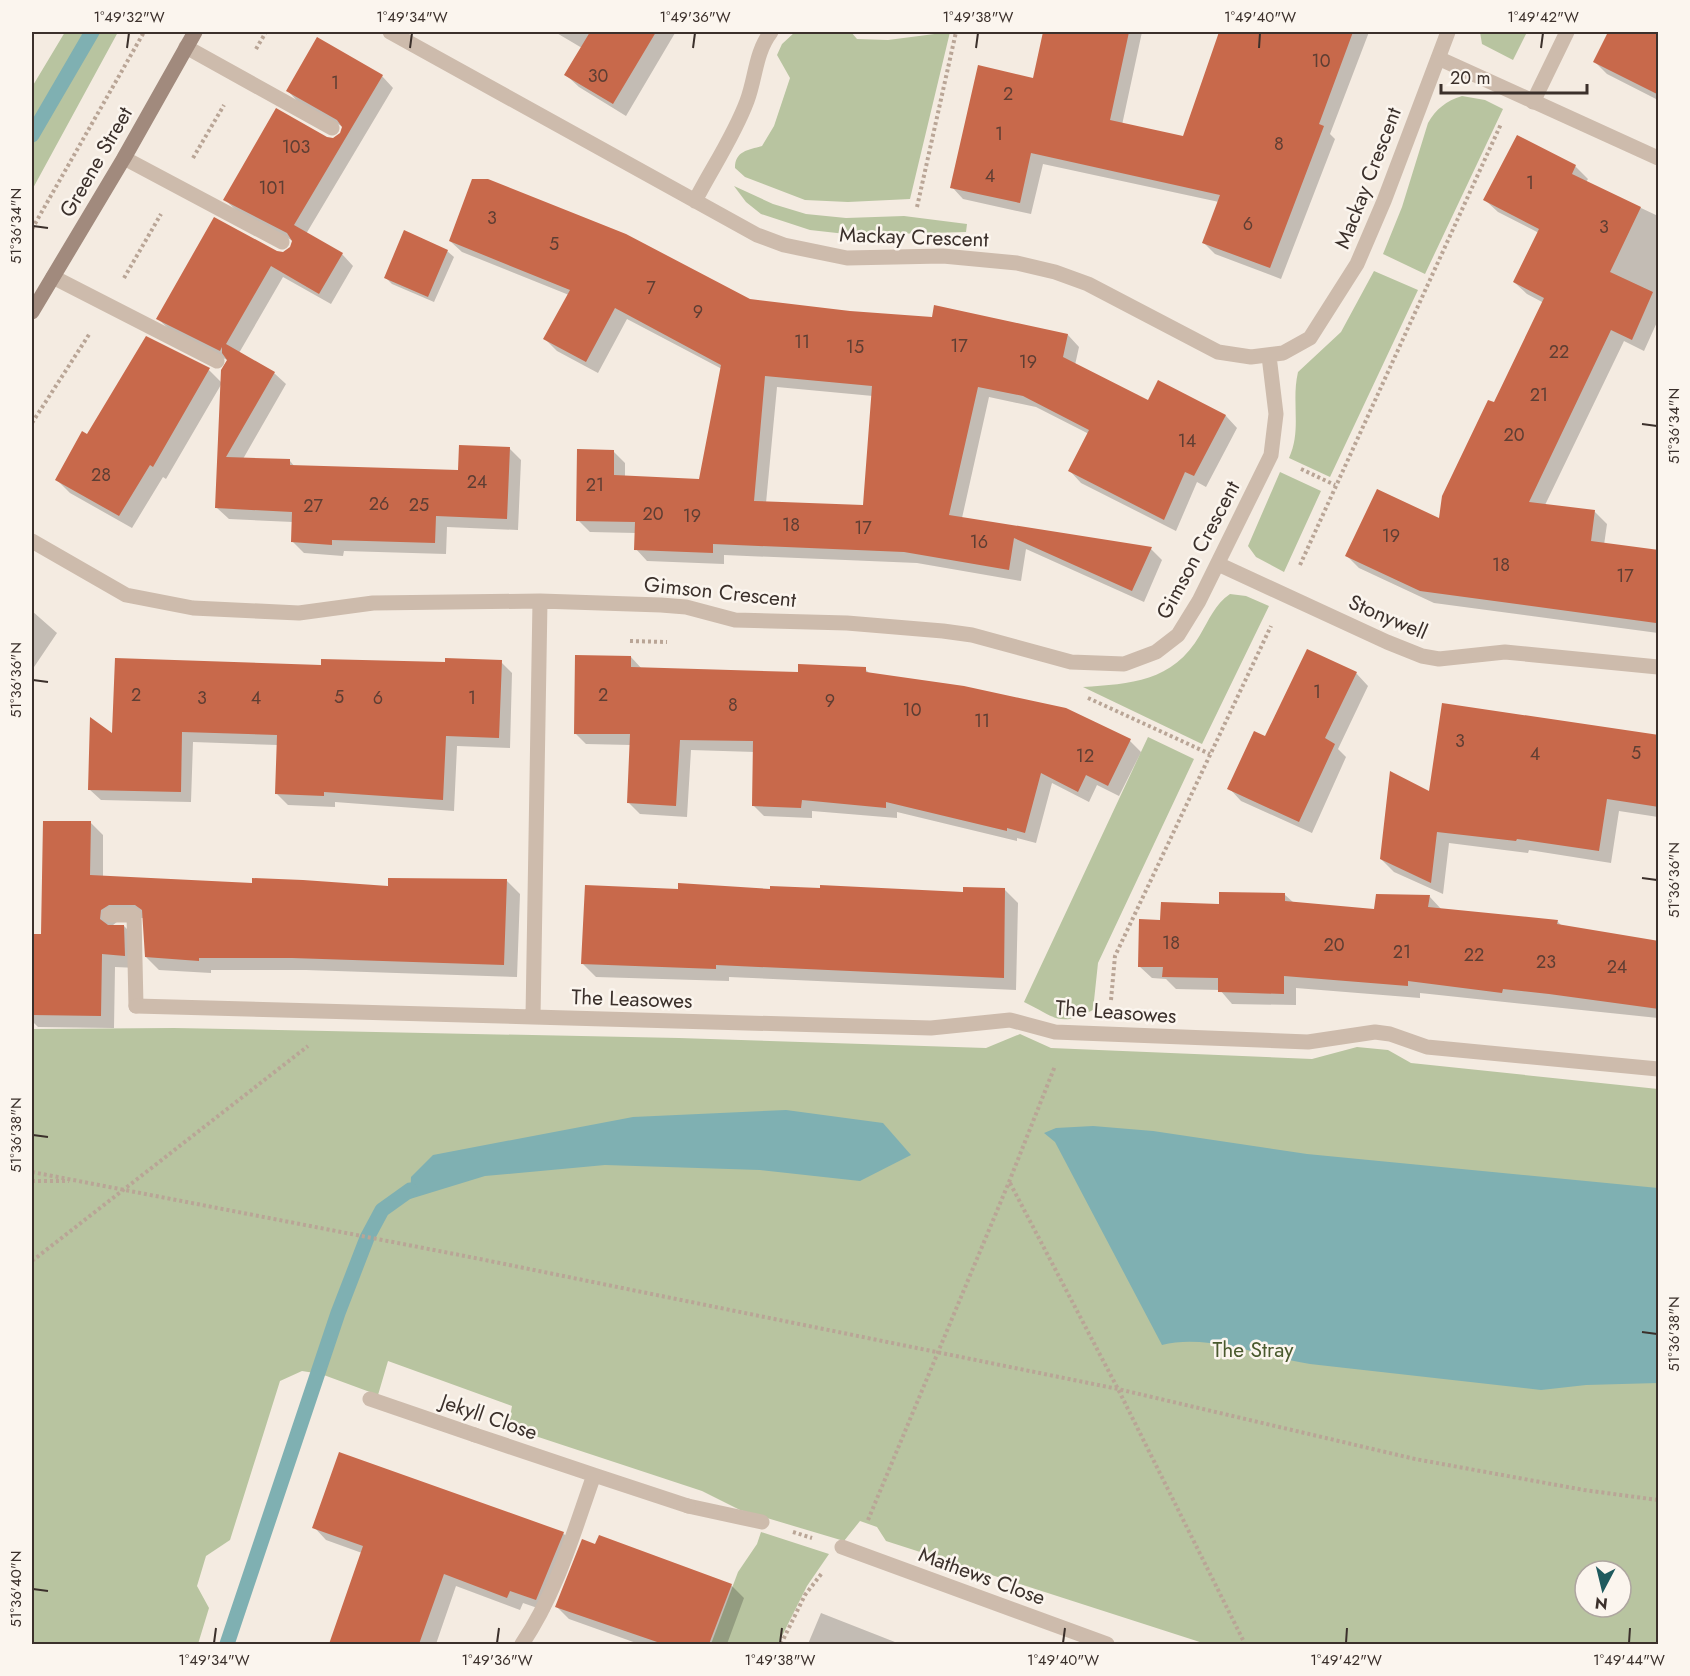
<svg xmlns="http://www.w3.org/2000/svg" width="1690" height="1676" font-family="Jost,sans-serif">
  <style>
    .green { fill: #b8c4a0; fill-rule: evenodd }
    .water { fill: #7fb0b2 }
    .shadow { fill: #0003; fill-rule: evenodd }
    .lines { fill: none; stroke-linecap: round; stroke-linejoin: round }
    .stream { stroke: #7fb0b2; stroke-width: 15 }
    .building { fill: #c8694b; fill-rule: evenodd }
    .path { stroke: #b9a596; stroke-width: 4; stroke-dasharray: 3 3; stroke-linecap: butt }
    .lane { stroke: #cdbbac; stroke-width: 15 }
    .street { stroke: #cdbbac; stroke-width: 15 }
    .secondary { stroke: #a18a7d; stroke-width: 15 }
    .ticks { fill: none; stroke: #3b302b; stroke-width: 2 }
    .labels { text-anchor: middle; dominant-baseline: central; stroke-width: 5; stroke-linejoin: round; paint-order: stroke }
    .number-label { font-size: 18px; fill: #5e3e33 }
    .street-label { font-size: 21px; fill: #3b302b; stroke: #fbf5ee }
    .park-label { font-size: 21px; fill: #4a5a2e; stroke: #fbf5ee }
    .neatline { fill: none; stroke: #3b302b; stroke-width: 2 }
    .ticks-label { font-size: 15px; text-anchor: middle; fill: #3b302b }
  </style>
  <rect width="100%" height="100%" fill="#f4ebe1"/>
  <!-- green -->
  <path class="green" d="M65 32H118L32 190V87Z
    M795 32H851L857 39 888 40 950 32 910 199 848 202 805 200 745 177 735 168C735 151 748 150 762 146L774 126 790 78 777 55 782 44Z
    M1480 32H1527L1513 60 1482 44Z
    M1462 96 1485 100 1503 109 1425 274 1383 254 1402 207 1428 123C1436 109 1446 101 1462 96Z
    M734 186 773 204 806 214 846 218 904 216 967 224 966 232 855 235 810 230 761 214 746 202Z
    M1374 271 1418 290 1330 477 1289 458C1302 430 1291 402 1298 372L1341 332Z
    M1280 472 1321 491 1284 572 1256 557 1248 546Z
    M1230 594 1246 596 1269 606 1202 744 1083 687C1130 684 1173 682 1200 635 1209 620 1215 604 1230 594Z
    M1148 737 1194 759 1098 963 1093 1010C1058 1028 1056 1017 1024 1002Z
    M174 1028 679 1038 986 1048 1020 1034 1051 1048 1312 1059 1357 1047 1388 1050 1411 1063 1658 1089V1644H1206L886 1541 877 1527 860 1521 844 1541 740 1510 702 1491 508 1427 512 1406 388 1361 378 1395 321 1374 302 1371 280 1381 230 1540 206 1556 197 1586 209 1608 198 1644H32V1029ZM1585 1571H1621V1607H1585Z
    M761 1532 829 1554 807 1586 778 1644H711L738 1572 757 1544Z"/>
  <!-- water -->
  <path class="water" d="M786 1110 883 1123 911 1155 860 1181 760 1170 605 1165 485 1176 410 1199 411 1177 433 1155 633 1117Z
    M1093 1126 1153 1131 1307 1154 1658 1188V1383L1586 1385 1541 1390 1310 1364C1264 1357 1207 1333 1162 1345L1055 1142 1044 1133 1056 1128Z"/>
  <!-- shadow -->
  <path class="shadow" d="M555 32H683V34L675 33 626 116 579 87 566 75 582 48Z
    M1044 32H1142L1122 125 1184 138 1220 34 1208 32H1369L1330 134 1335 139 1281 279 1215 254 1204 243 1219 202 1043 164 1031 214 963 199 952 187 1034 80Z
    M1610 32H1658V100L1607 74 1595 62Z
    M382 76 393 88 306 234 342 254 353 266 331 304 283 277 239 353 274 373 286 384 243 459 290 461 295 467 460 471 509 448 521 460 518 530 447 527 446 554 344 551 343 556 304 553 292 541 293 522 229 519 217 508 229 361 170 330 158 319 277 252 283 253 292 248 293 241 237 211 225 200 327 138 333 139 341 134 343 127 299 103 288 91Z
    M1518 137 1575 166 1588 179 1586 182 1658 216V320L1644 351 1624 341 1545 505 1594 511 1607 524 1604 545 1658 551V633L1434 603 1359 568 1347 556 1440 520 1544 303 1527 294 1514 282 1539 233 1498 212 1485 200Z
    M450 241 750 301 1068 335 1079 347 1075 365 1149 402 1159 382 1226 416 1237 428 1206 487 1197 482 1176 531 1081 483 1070 471 1089 434 1036 407 989 397 962 518 1151 549 1162 560 1144 602 1026 549 1021 581 917 563 724 555V564L647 561 636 549V533L590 532 578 520 614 452 625 463V477L700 480 722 369 627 319 598 373 557 351 545 339 569 295 462 252ZM777 387 873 396 865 507 766 503Z
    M447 251 454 257 434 302 392 284 386 278Z
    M209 370 222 383 166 479 163 477 132 528 70 493 57 480 88 436Z
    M32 611 57 633 32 670Z
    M631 657 642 669 799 674 865 669 870 674 1130 741 1141 752 1119 796 1097 785 1089 802 1052 783 1036 843 1017 838V841L897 812V818L812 811V818L764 816 753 805 755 752 691 750 687 817 640 814 629 803 631 745 586 744 575 733Z
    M501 662 512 673 510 748 457 746 454 811 335 802V807L288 805 277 794 278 745 193 742 191 802 101 800 89 789 113 736 322 666Z
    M1356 673 1368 686 1338 749 1346 757 1312 833 1241 801 1229 788 1266 738Z
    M1658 737V817L1619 811 1611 863 1529 850 1528 853 1449 843 1443 894 1394 872 1381 859 1430 794Z
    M90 822 103 835V877L253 885 389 888 507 881 520 894 517 977 306 970H211V973L159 970 146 957 145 918H122L113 925 124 926 137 939 138 968 115 967 114 1028 38 1027 32 1021V936H42Z
    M772 890 965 894 1005 890 1018 903 1016 990 729 977V981L596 977 583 964 679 891Z
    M1285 895 1294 903 1375 910 1429 896 1442 910 1557 921 1562 926 1658 942V1018L1420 993V998L1296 988V1005L1232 1004 1220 990 1176 989 1166 979 1152 978 1139 966 1162 922 1221 906Z
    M314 1527 563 1533 576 1546 549 1612 523 1603 520 1610 456 1586 436 1644H330L362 1553 326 1540Z
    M731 1585 744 1598 727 1644H639L569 1619 556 1606Z
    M821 1613 900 1644H808Z"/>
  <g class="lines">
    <!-- stream -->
    <path class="stream" d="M32 135 92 32
      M227 1644 338 1313 367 1238 382 1210 410 1190"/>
  </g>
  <!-- building -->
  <path class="building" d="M590 32H656L613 104 564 75Z
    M1043 32H1129L1110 120 1183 136 1219 32H1353L1319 124 1324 126 1270 268 1202 243 1220 195 1031 153 1020 203 950 188 978 65 1033 78Z
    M1608 32H1659V95L1593 62Z
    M317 37 383 75 294 225 343 253 319 294 271 266 226 344 275 372 226 457 290 459V465L458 470 459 445 510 447 507 519 436 516 435 543 332 540V545L291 542 292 512 215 508 221 370 227 360 222 353V347L220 351 156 319 214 217 277 251 283 252 290 247 292 241 287 233 223 200 276 108 327 137 333 138 340 133 342 127 337 120 286 91Z
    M1517 135 1576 165 1572 174 1641 207 1610 272 1653 292 1632 340 1611 330 1529 502 1595 510 1591 541 1659 550 1656 623 1420 591 1345 556 1377 489 1439 518 1442 496 1488 400 1494 402 1544 298 1513 282 1539 229 1483 200Z
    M472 179H488L626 234 750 299 850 311 932 317 934 305 1068 334 1063 357 1148 400 1158 380 1226 415 1194 476 1185 472 1164 520 1068 471 1089 430 1023 396 978 387 949 515 1152 547 1132 591 1014 538 1009 570 904 552 713 544V553L634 550 635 522 576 521 577 449 614 450V475L699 479 721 365 615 308 586 362 543 339 570 290 449 241ZM765 376 872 386 863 505 754 501Z
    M404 230 448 250 428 297 384 278Z
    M146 336 210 368 153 467 150 465 119 516 55 480 82 431 87 434Z
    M1307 649 1357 672 1325 738 1335 744 1299 822 1227 789 1254 731 1265 736Z
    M575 655 631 656V667L798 672V664L866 667V672L964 686 1066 708 1131 739 1108 786 1086 775 1078 792 1041 773 1025 833 1007 828V831L886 802V808L802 800 801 808 752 806 753 741 680 740 676 806 627 803 630 734H574Z
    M115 658 321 665V659L445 662V658L502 660 499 738 446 736 443 800 324 792V796L275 794 277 735 182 732 181 792 88 790 90 717 112 733Z
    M1442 703 1659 735V807L1607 799 1599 851 1517 839 1516 841 1437 832 1431 883 1380 859 1390 771 1429 791Z
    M43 821H91L90 875 252 883V878L303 880 388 886V878L507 879 504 965 292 958H199V961L145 957 142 910 135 905H109L101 910 100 919 108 925H124L125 956 102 954 101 1016 32 1015V934H41Z
    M678 883 770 889V886L820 888V885L963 892V887L1005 888 1004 978 716 965V969L581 964 585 885 678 889Z
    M1219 892 1285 893V901L1374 909 1376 894 1430 895 1428 907 1558 920 1557 924 1659 941V1009L1549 994 1503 989 1502 993 1408 981V986L1284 976V994L1218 992V978L1162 977 1163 967H1138L1139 919 1160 920 1161 902 1219 904Z
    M339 1452 564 1532 536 1600 510 1591 507 1598 444 1574 419 1644H329L363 1546 312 1528Z
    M599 1535 732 1584 709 1644H663L555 1607 582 1539 595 1544Z"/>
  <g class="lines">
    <!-- path -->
    <path class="path" d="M256 49 266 32
      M193 158 224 105
      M917 207 956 32
      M32 229 144 32
      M124 278 161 214
      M32 423 90 333
      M1301 469 1335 485
      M1300 565 1501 124
      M630 641 667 642
      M1088 698 1210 754
      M1111 1000 1115 956 1271 626
      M32 1172 475 1258 1118 1389 1415 1459 1584 1490 1658 1500
      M32 1181H69
      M1010 1183 1118 1389 1245 1644
      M32 1261 308 1046
      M868 1520 1009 1182 1055 1066
      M793 1532 812 1538
      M781 1644 805 1595 822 1573"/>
    <!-- lane -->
    <path class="lane" d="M186 47 332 128
      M1533 102 1567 32
      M124 158 282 242
      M53 277 217 361
      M109 915H134L136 1006
      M370 1399 475 1435
      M688 1506 762 1522
      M842 1547 1107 1644"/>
    <!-- street -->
    <path class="street" d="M390 32 757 235 784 245 847 258 943 256 1017 263 1055 272 1088 284 1218 352 1251 357 1283 353 1310 338 1357 264 1384 201 1448 32
      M1438 58 1658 158
      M695 201C712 168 734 136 747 101 756 77 755 53 771 32
      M32 541 126 595 193 608 299 613 373 603 540 601 661 605 686 607 735 620 847 623 943 631 972 635 1071 662 1124 664 1156 652 1178 635 1199 601 1271 455 1276 414 1269 356
      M1218 564 1387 642 1422 656 1439 659 1505 652 1658 667
      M136 1006 533 1017 540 601
      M533 1017 931 1028 1010 1020 1055 1032 1308 1042 1375 1032 1390 1034 1427 1047 1658 1069
      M475 1435 594 1475C573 1534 557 1592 522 1644
      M594 1475 688 1506"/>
    <!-- secondary -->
    <path class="secondary" d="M32 312 124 158 195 32"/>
  </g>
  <!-- ticks -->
  <path class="ticks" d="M127 48 129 33M410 48 412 33M693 48 695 33M976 48 978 33M1259 48 1260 33M1541 48 1543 33M33 226 48 228M1642 424 1657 426M33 680 48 682M1642 878 1657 880M33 1135 48 1137M1642 1332 1657 1334M33 1589 48 1591M214 1643 216 1628M497 1643 499 1628M780 1643 782 1628M1063 1643 1065 1628M1346 1643 1347 1628M1629 1643 1630 1628"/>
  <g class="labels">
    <!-- number labels -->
    <g class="number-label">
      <text x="1321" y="61">10</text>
      <text x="598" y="76">30</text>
      <text x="335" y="83">1</text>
      <text x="1008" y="94">2</text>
      <text x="999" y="134">1</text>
      <text x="1279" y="144">8</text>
      <text x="296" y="147">103</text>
      <text x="990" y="176">4</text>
      <text x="1530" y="183">1</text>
      <text x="272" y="188">101</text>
      <text x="492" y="218">3</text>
      <text x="1248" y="224">6</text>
      <text x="1604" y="227">3</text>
      <text x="554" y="244">5</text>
      <text x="651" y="288">7</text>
      <text x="698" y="312">9</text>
      <text x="802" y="342">11</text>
      <text x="959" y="346">17</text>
      <text x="855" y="347">15</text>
      <text x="1559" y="352">22</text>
      <text x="1028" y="362">19</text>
      <text x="1539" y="395">21</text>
      <text x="1514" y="435">20</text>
      <text x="1187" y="441">14</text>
      <text x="101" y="475">28</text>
      <text x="477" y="482">24</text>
      <text x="595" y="485">21</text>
      <text x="379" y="504">26</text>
      <text x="419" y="505">25</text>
      <text x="313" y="506">27</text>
      <text x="653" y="514">20</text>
      <text x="692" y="516">19</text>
      <text x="791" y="525">18</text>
      <text x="863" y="528">17</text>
      <text x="1391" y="536">19</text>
      <text x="979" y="542">16</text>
      <text x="1501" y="565">18</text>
      <text x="1625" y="576">17</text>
      <text x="1317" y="692">1</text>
      <text x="136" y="695">2</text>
      <text x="603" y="695">2</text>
      <text x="339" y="697">5</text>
      <text x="202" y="698">3</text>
      <text x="256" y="698">4</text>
      <text x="378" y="698">6</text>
      <text x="472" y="698">1</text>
      <text x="830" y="701">9</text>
      <text x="733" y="705">8</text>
      <text x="912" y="710">10</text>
      <text x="982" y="721">11</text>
      <text x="1460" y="741">3</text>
      <text x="1636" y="753">5</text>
      <text x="1535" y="754">4</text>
      <text x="1085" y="756">12</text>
      <text x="1171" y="943">18</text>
      <text x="1334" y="945">20</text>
      <text x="1402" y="952">21</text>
      <text x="1474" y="955">22</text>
      <text x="1546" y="962">23</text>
      <text x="1617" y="967">24</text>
    </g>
    <!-- street labels -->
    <g class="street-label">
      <text transform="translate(96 162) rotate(-60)">Greene Street</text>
      <text transform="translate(1368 178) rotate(-69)">Mackay Crescent</text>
      <text transform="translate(914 237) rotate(2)">Mackay Crescent</text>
      <text transform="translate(1198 550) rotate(-62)">Gimson Crescent</text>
      <text transform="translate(720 592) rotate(6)">Gimson Crescent</text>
      <text transform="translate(1388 617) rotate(23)">Stonywell</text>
      <text transform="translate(632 999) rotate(2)">The Leasowes</text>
      <text transform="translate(1116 1012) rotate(4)">The Leasowes</text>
      <text transform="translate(489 1417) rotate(19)">Jekyll Close</text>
      <text transform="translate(982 1576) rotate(20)">Mathews Close</text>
    </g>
    <!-- park labels -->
    <g class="park-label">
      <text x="1253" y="1350">The Stray</text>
    </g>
  </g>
  <!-- border -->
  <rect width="1690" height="1676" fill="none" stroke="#fbf5ee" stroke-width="66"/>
  <!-- north arrow -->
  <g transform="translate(1603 1589) rotate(187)"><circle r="28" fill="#fbf5ee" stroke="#aea6a0" stroke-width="1.5"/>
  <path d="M0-4.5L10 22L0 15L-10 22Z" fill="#1f5a5e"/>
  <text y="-9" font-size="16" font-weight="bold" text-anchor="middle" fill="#3b302b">N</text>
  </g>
  <!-- scale -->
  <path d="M1441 84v9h146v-9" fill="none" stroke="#3b302b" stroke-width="3"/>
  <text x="1450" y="84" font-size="18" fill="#3b302b" stroke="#fbf5ee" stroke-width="4.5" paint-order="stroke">20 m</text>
  <rect x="33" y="33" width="1624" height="1610" class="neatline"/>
  <g class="ticks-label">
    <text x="129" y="22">1°49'32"W</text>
    <text x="412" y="22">1°49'34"W</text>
    <text x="695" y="22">1°49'36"W</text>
    <text x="978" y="22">1°49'38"W</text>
    <text x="1260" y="22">1°49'40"W</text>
    <text x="1543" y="22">1°49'42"W</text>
    <text transform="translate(16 226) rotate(-90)" y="5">51°36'34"N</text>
    <text transform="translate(1674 426) rotate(-90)" y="5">51°36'34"N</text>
    <text transform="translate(16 680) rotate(-90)" y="5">51°36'36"N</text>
    <text transform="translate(1674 880) rotate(-90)" y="5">51°36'36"N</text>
    <text transform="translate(16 1135) rotate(-90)" y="5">51°36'38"N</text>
    <text transform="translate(1674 1334) rotate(-90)" y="5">51°36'38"N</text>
    <text transform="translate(16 1589) rotate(-90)" y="5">51°36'40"N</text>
    <text x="214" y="1665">1°49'34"W</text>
    <text x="497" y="1665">1°49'36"W</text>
    <text x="780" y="1665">1°49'38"W</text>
    <text x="1063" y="1665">1°49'40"W</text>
    <text x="1346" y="1665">1°49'42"W</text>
    <text x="1629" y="1665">1°49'44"W</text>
  </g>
</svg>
